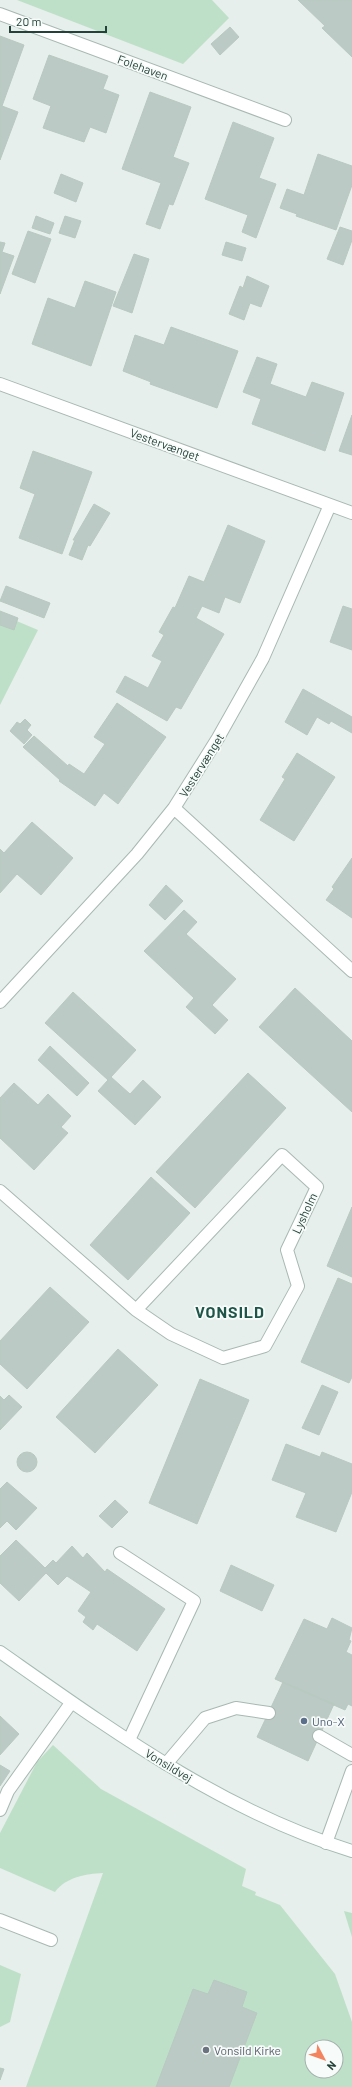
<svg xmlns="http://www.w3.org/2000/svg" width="352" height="2087" font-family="Barlow,sans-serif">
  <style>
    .green { fill: #bfe0c8; fill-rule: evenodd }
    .building { fill: #bbcac4; stroke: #b8c9c2 }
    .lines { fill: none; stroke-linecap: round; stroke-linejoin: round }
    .lane-casing { stroke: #a8b8b2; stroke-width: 14 }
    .street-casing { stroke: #a8b8b2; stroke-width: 14 }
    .secondary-casing { stroke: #a4bbb3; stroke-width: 14 }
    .lane { stroke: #fff; stroke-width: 12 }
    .street { stroke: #fff; stroke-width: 12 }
    .secondary { stroke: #fff; stroke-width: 12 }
    .service-dot { fill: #5c6f8a; stroke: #f7fbf9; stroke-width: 1.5 }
    .worship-dot { fill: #6b7280; stroke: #f7fbf9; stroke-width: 1.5 }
    .labels { text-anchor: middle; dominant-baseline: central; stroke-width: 3.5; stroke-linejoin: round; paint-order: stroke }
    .street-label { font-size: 12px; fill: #24423a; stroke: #f7fbf9 }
    .service-label { font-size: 12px; fill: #4e5e75; stroke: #f7fbf9; text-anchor: start }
    .worship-label { font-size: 12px; fill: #5b616d; stroke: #f7fbf9; text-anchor: start }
    .district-label { font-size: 16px; font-weight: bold; letter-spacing: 1px; fill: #1f5548; stroke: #f7fbf9 }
  </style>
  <rect width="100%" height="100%" fill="#e6efeb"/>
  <!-- green -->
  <path class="green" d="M17 0H212L229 18 183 64Z
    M0 614 38 630 0 705Z
    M53 1745 101 1789 246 1869 242 1886 256 1892 255 1895 280 1905 335 1974 352 2022V2087H26L103 1873C86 1874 66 1877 55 1892L0 1868V1833L37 1762ZM312 2047H336V2071H312Z
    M344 1911 352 1913V1937Z
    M0 1965 21 1974 10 2022 0 2027Z"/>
  <!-- building -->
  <path class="building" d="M298 0H352V57L322 28 325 26Z
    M230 27 239 37 220 55 211 44Z
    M0 36 24 45 2 106 18 112 0 160Z
    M49 55 108 76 103 89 119 95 106 133 90 127 84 142 43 128 51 106 33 99Z
    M150 92 191 107 173 157 189 163 173 205 169 204 160 229 146 224 161 183 122 169Z
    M233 122 274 138 259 178 276 184 256 238 242 232 248 215 205 199Z
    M318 154 352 166V185L336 230 296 216 297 214 280 208 287 189 304 195Z
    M61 174 83 183 76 202 54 193Z
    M36 216 54 223 50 234 32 228Z
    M65 216 81 221 75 238 59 233Z
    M340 227 352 231V240L343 265 327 259Z
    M28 231 51 239 35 283 12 274Z
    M0 242 5 243 2 252 14 256 0 294Z
    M226 242 246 248 242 261 222 255Z
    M134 254 149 259 132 313 113 306Z
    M247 276 269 286 261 307 250 303 244 320 229 314 240 286 243 288Z
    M85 281 116 292 91 366 32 344 48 298 75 308Z
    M171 327 238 351 217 408 150 384 151 382 123 371 135 335 164 345Z
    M257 357 277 364 270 384 306 397 312 382 344 393 325 451 252 424 261 399 243 392Z
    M352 415V455L339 451Z
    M33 451 92 472 62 554 19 538 35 494 20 488Z
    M94 504 110 513 90 546 88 545 82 560 69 555 75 540H73Z
    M228 525 265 541 240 603 225 597 219 613 202 606 196 618 224 634 181 709 176 707 167 721 116 692 125 676 148 688 162 661 152 656 164 635 159 632 173 607 175 608 189 576 204 582Z
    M6 586 50 603 44 618 0 601Z
    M343 606 352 609V650L330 642Z
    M0 611 18 618 14 630 0 625Z
    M303 689 352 717V733L331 721 329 724 317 717 307 735 285 722Z
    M117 703 166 737 118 804 104 793 95 806 59 781 60 780 23 747 34 736 68 766 69 764 84 774 105 744 94 737Z
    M25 719 31 725 27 730 32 735 24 744 10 731 17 722 20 724Z
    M297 753 335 777 294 841 260 820 285 779 282 777Z
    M32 822 73 858 41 895 17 874 0 893V849L4 853Z
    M352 858V918L326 900 334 889 332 887Z
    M166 885 183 901 165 920 149 905Z
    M184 910 197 922 186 934 236 979 212 1005 228 1020 215 1034 186 1007 194 998 144 951Z
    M295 988 352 1041V1112L259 1027Z
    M73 992 136 1050 111 1077 130 1094 143 1080 161 1097 135 1125 98 1091 108 1080 45 1023Z
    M50 1046 89 1083 77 1096 38 1060Z
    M248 1073 286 1108 195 1208 156 1172Z
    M14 1083 38 1105 48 1094 71 1116 61 1127 68 1133 34 1170 0 1138V1098Z
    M151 1177 190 1213 128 1280 90 1245Z
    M352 1207V1277L327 1266Z
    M338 1278 352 1284V1377L349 1383 301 1362Z
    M50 1287 89 1322 27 1389 0 1364V1341Z
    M118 1349 158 1385 95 1453 56 1417Z
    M200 1379 249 1400 197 1524 149 1503Z
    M322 1385 338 1392 319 1435 302 1428Z
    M9 1395 22 1407 0 1430V1396L4 1400Z
    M286 1444 320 1457 322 1452 352 1464V1492L336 1532 296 1517 306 1493 272 1480Z
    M17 1462a10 10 0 1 1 20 0a10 10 0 1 1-20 0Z
    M7 1482 37 1508 16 1530 7 1521 0 1528V1489Z
    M115 1500 128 1512 112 1528 99 1516Z
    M16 1540 45 1568 53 1560 56 1563 72 1546 83 1558 87 1553 105 1572 107 1569 165 1609 137 1651 97 1624 93 1630 83 1622 86 1617 78 1611 91 1592 67 1576 58 1585 46 1573 19 1601 0 1583V1556Z
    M231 1565 274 1585 262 1611 220 1591Z
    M332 1618 352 1628 349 1640 351 1641 346 1652 352 1655V1706L348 1704 345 1710 275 1679 304 1619 327 1629Z
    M283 1682 334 1704 308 1761 257 1737Z
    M0 1716 19 1734 0 1755Z
    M0 1765 10 1771 0 1786Z
    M214 1980 247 1992 242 2007 257 2013 229 2087H156L193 1989 208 1994Z
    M0 2068 4 2069 0 2080Z"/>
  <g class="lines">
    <!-- lane casing -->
    <g class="lane-casing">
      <path id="lane" d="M120 1553 194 1601 129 1740
        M319 1736 352 1755
        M166 1764 205 1718 236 1708 269 1713
        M0 1810 8 1791 71 1703
        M326 1843 352 1771
        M0 1920 51 1940"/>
    </g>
    <!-- street casing -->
    <g class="street-casing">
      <path id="street" d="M0 14 285 120
        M0 384 352 513
        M174 808 352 971
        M0 1002 137 854 174 808 218 738 263 658 330 505
        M0 1191 136 1310 171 1334 223 1358 265 1346 298 1286 287 1250 317 1187 282 1155 136 1310"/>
    </g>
    <!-- secondary casing -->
    <g class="secondary-casing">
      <path id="secondary" d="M0 1652C110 1729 222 1811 352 1851"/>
    </g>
    <!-- lane -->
    <use href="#lane" class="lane"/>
    <!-- street -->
    <use href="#street" class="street"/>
    <!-- secondary -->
    <use href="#secondary" class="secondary"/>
  </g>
  <!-- markers -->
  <circle class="service-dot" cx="304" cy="1721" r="4"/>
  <circle class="worship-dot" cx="206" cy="2050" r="4"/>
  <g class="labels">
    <!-- street labels -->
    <g class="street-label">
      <text transform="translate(143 67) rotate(20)">Folehaven</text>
      <text transform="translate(165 444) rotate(20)">Vestervænget</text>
      <text transform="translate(201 765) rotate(-58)">Vestervænget</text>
      <text transform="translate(304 1213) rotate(-65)">Lysholm</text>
      <text transform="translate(169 1765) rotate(31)">Vonsildvej</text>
    </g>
    <!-- service labels -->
    <g class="service-label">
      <text x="312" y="1721">Uno-X</text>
    </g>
    <!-- worship labels -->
    <g class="worship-label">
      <text x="214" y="2050">Vonsild Kirke</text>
    </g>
    <!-- district labels -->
    <g class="district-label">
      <text x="230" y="1311">VONSILD</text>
    </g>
  </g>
  <!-- north arrow -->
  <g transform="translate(324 2059) rotate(131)"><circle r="19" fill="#f7fbf9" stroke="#a3b1ad"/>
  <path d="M0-3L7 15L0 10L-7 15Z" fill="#f4845f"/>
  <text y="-6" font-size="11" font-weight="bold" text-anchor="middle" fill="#24423a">N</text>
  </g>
  <!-- scale -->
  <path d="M10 26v6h96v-6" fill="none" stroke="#24423a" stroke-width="2"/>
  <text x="16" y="26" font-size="12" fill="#24423a" stroke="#f7fbf9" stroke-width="3" paint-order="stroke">20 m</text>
</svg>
